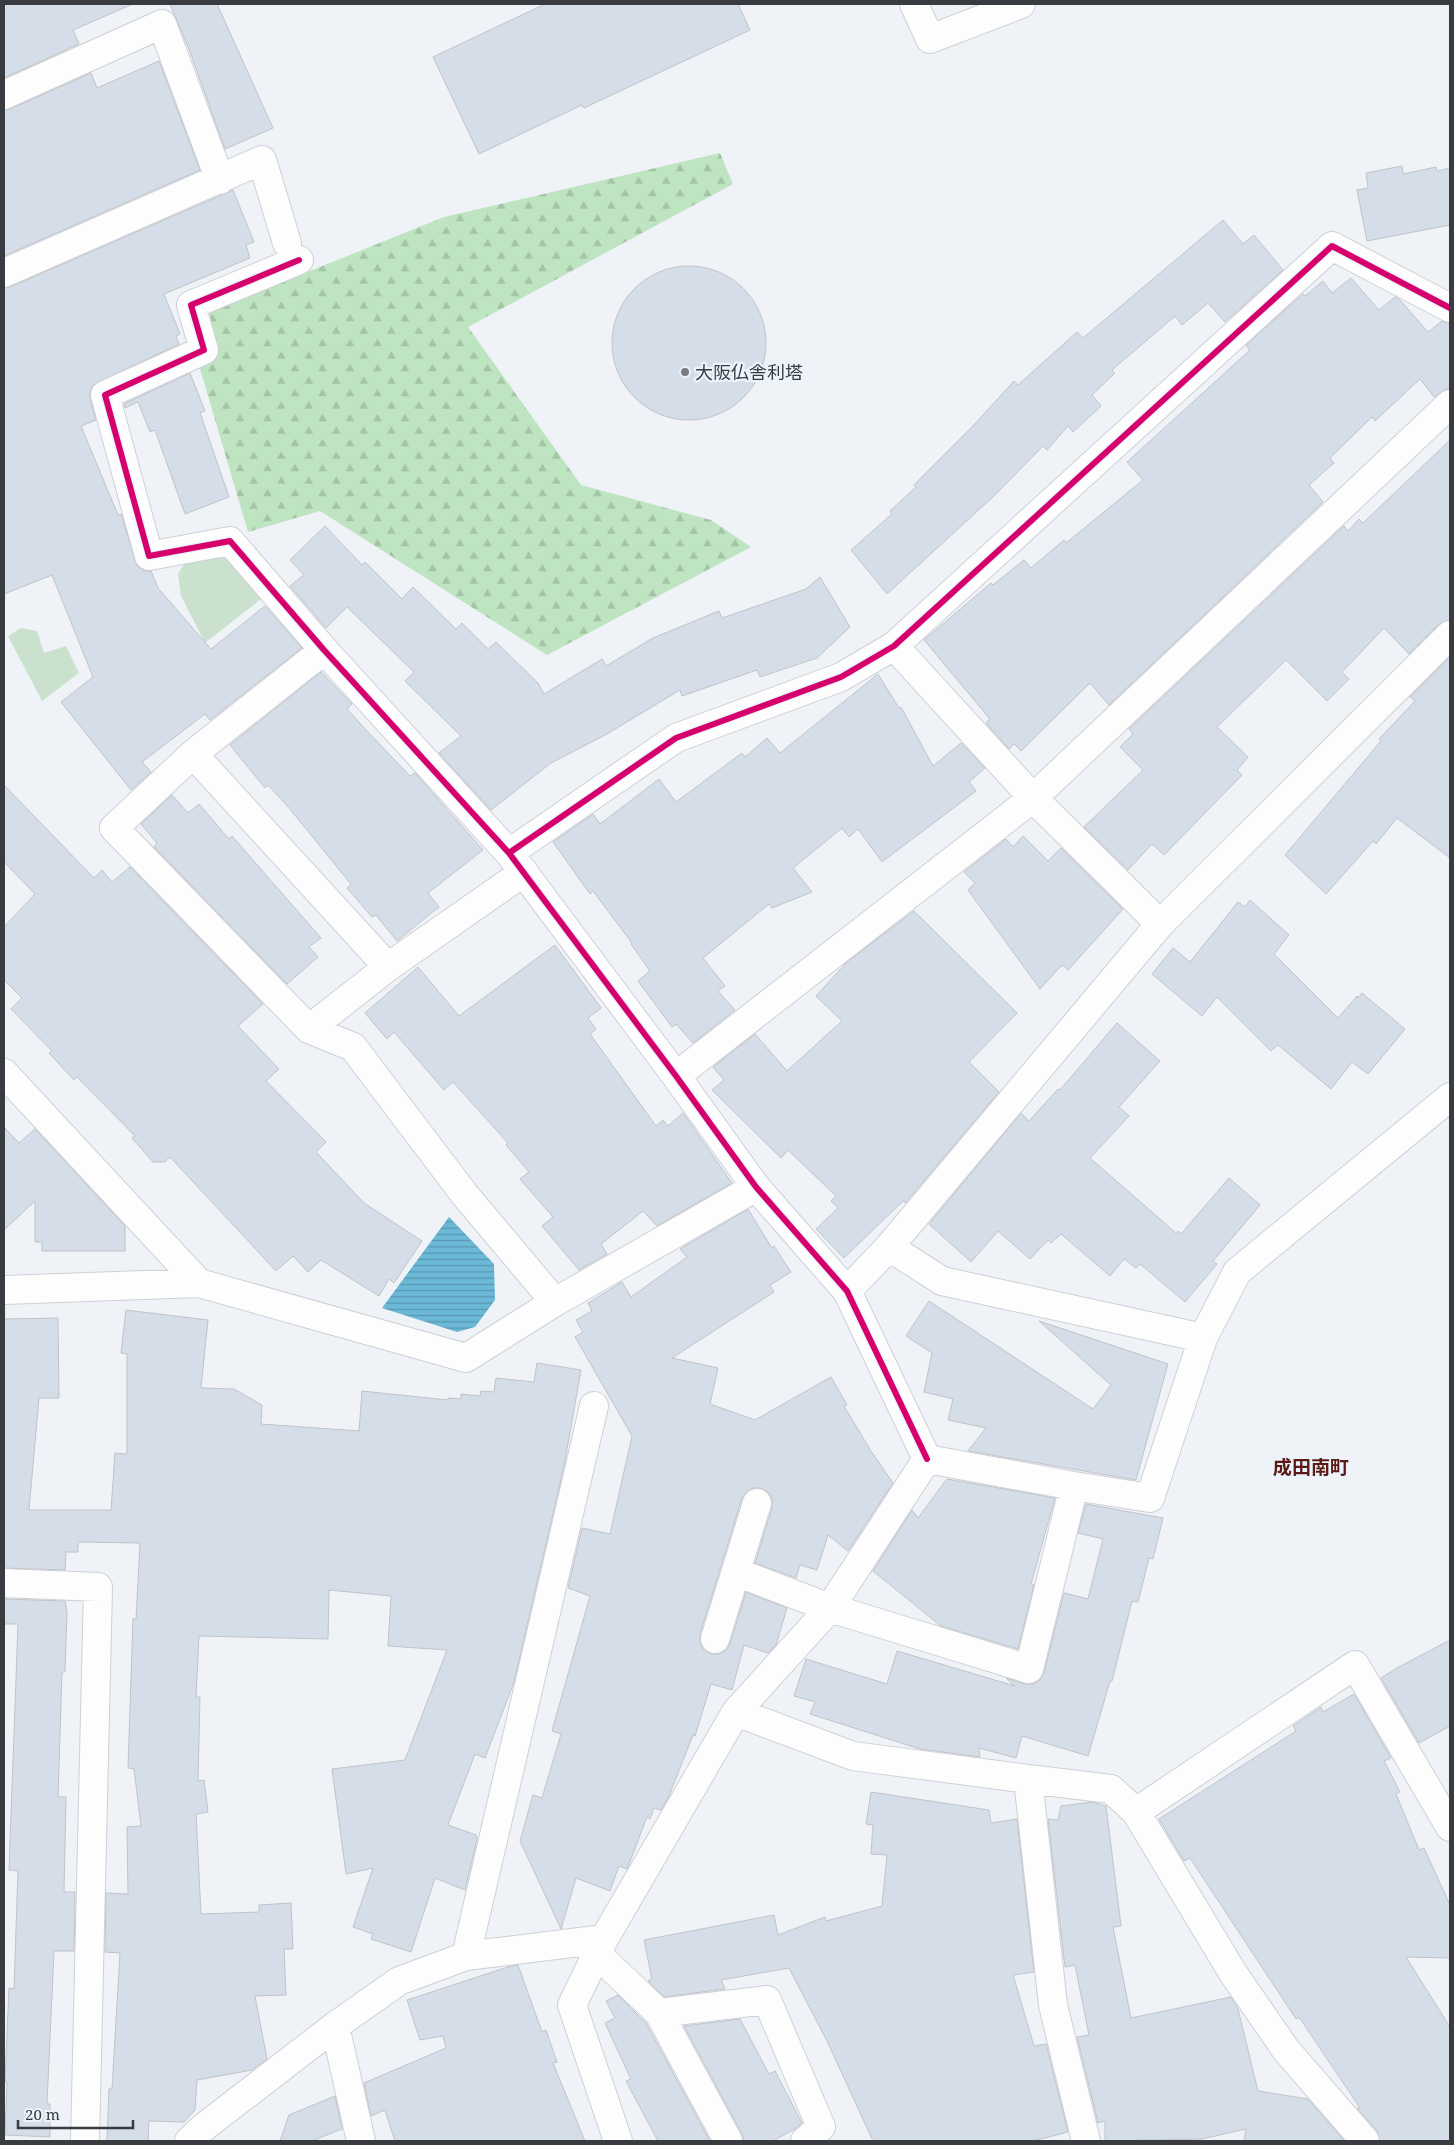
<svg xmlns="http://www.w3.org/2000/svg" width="1454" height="2145" font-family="'Noto Serif','Noto Sans JP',serif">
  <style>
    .forest { fill: url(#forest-firs) }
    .park { fill: #cae2cd }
    .water { fill: url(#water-rules) }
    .building { fill: #d5dee8; stroke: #c0c3c7 }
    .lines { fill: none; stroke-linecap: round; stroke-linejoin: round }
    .minor-casing { stroke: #cdd0d4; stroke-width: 30 }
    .minor { stroke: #fdfdfe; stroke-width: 28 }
    .cycleway-casing { stroke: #ebf3fc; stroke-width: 9 }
    .cycleway { stroke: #d6006c; stroke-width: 6 }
    .poi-dot { fill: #787b80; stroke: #ebf3fc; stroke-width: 2 }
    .labels { text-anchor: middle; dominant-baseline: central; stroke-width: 4.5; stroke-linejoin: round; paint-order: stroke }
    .poi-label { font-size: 18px; fill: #383b3f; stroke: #ebf3fc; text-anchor: start }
    .neighbourhood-label { font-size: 19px; font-weight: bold; fill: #5d1914; stroke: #ebf3fc }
  </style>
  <defs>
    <pattern id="forest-firs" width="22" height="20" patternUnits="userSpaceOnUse" patternTransform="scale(1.25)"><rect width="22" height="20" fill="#bfe4c1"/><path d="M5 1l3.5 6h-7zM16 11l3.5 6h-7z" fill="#a5c4a7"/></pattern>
    <pattern id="water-rules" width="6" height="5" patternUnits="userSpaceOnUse" patternTransform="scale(1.25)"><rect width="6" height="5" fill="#6bb8d7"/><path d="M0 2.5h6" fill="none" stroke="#5997b0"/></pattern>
  </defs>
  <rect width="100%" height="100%" fill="#eff3f8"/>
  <!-- forest -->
  <path class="forest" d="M720 153 733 184 468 327 581 485 711 520 751 547 547 655 320 511 248 532 186 321 444 217Z"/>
  <!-- park -->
  <path class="park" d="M223 555 261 599 205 643 181 596 178 574 189 556Z
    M21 628 37 631 44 653 66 646 79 673 42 701 8 636Z"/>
  <!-- water -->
  <path class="water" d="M449 1217 494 1264 495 1300 475 1327 457 1332 382 1308Z"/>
  <!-- building -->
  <path class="building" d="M4 4H133L73 30 79 44 4 78Z
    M170 4H217L273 128 225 149 189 49Z
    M545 4H738L750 30 584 108 582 105 479 154 433 57Z
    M159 61 200 170 4 256V110L10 109 91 73 97 88Z
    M1402 166 1403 174 1436 167 1437 171 1450 168V225L1367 241 1357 190 1368 188 1366 173Z
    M233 190 254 242 246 245 250 258 164 294 180 334 176 336 179 344 93 385 90 391V399L96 420 81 426 118 515 121 514 137 566 144 571H151L158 588 211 649 265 606 302 648 210 720 205 714 142 762 151 772 131 790 61 702 93 677 52 575 4 594V288L10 287Z
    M1223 220 1243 244 1254 235 1283 270 1225 322 1208 303 1182 325 1175 316 1112 370 1115 373 1092 395 1101 406 1073 432 1068 426 1047 450 1043 446 995 495 887 594 851 550 892 514 890 511 916 487 914 485 973 426 1014 381 1018 385 1077 332 1083 338Z
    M612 343a77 77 0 1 1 154 0a77 77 0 1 1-154 0Z
    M1351 278 1379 310 1395 297 1399 299 1428 332 1442 321 1450 324V389H1446L1434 397 1420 379 1375 421 1372 417 1330 458 1334 463 1309 485 1323 502 1109 705 1090 683 1021 751 1014 744 1009 749 986 723 990 719 924 640 991 583 993 585 1024 560 1031 568 1064 540 1066 543 1143 480 1127 462 1250 350 1246 345 1303 294 1305 296 1323 281 1332 293Z
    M190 373 205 411 200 413 229 497 185 514 155 430 150 432 138 402 125 408 124 404Z
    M1450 440V620L1439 624 1409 654 1384 628 1342 672 1349 679 1327 701 1286 660 1217 727 1248 757 1237 770 1242 775 1164 855 1152 844 1128 870 1084 827 1143 770 1120 747 1133 734 1129 729 1344 526 1348 531 1359 519 1363 523Z
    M325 526 362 565 365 562 402 599 413 587 456 629 462 623 488 649 496 642 538 683 544 694 602 659 606 666 653 638 719 611 722 618 806 589 820 577 850 627 817 658 760 677 757 670 682 696 680 690 607 734 551 763 491 810 439 753 461 736 405 681 414 672 347 607 326 628 290 586 304 575 290 560Z
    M1450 657V858L1397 818 1376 844 1373 841 1326 894 1285 855 1381 741 1379 739 1415 701 1410 697Z
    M321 672 352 704 347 709 368 732 410 776 415 773 483 850 428 893 439 907 397 941 376 915 372 917 347 888 351 884 289 808 268 785 265 788 230 745Z
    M878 674 899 708 901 707 933 766 961 743 985 768 969 782 976 791 882 862 858 829 849 837 842 828 793 868 812 892 772 908 769 904 703 958 725 986 718 991 735 1010 693 1043 676 1024 672 1027 638 981 650 971 631 944 632 943 593 891 590 894 553 842 593 814 600 824 659 779 676 802 742 753 745 757 767 738 780 753Z
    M4 785 94 878 102 870 112 882 130 867 263 1004 238 1026 279 1069 266 1081 326 1142 316 1152 364 1203 422 1241 394 1283 389 1279 379 1296 321 1260 308 1272 293 1256 276 1271 170 1157 165 1162H153L132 1138 135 1136 77 1077 74 1080 49 1053 52 1051 11 1009 22 998 4 980V927L35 894 4 862Z
    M172 795 188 813 199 804 229 839 232 836 321 938 309 947 318 957 287 984 154 847 157 843 141 824Z
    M1023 836 1048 861 1061 848 1123 909 1068 970 1062 965 1040 989 968 890 975 883 964 872 1006 839 1013 847Z
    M1250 900 1289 935 1274 954 1338 1018 1357 996 1358 998 1362 993 1405 1029 1368 1074 1352 1062 1331 1089 1278 1045 1271 1051 1217 997 1202 1016 1152 974 1173 948 1190 962 1238 902 1245 907Z
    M914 911 1017 1013 969 1062 999 1092 905 1203 903 1201 844 1258 816 1229 838 1208 831 1201 836 1196 788 1150 781 1158 712 1090 724 1080 713 1067 755 1034 787 1071 842 1021 816 996 847 962Z
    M555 945 601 1008 588 1018 596 1029 590 1034 656 1126 663 1120 668 1126 683 1113 732 1183 657 1226 643 1211 601 1244 607 1254 579 1270 542 1226 553 1217 520 1179 529 1172 506 1145 508 1143 453 1082 444 1090 394 1032 387 1039 365 1013 418 967 459 1016Z
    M1117 1023 1160 1061 1119 1107 1129 1116 1090 1158 1176 1233 1178 1231 1181 1234 1229 1178 1260 1205 1213 1261 1217 1264 1185 1302 1140 1264 1136 1268 1124 1259 1110 1276 1061 1234 1051 1243 1048 1240 1030 1259 998 1231 971 1262 929 1224 1021 1113 1029 1121 1058 1089 1060 1090Z
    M4 1127 19 1143 35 1129 125 1226V1251H42V1242H35V1201L4 1230Z
    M748 1209 772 1248 774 1246 791 1272 770 1285 774 1292 672 1358 718 1368 710 1404 755 1420 831 1377 847 1405 844 1406 871 1451 893 1483 848 1551 828 1535 817 1570 800 1565 796 1578 755 1563 772 1508V1500L769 1493 761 1488H753L746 1492 742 1498 700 1634V1642L703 1649 711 1654H719L726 1650 730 1644 746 1592 787 1608 776 1645 768 1653 744 1645 732 1690 711 1684 695 1736 693 1735 669 1796 661 1810 654 1808 650 1819 647 1817 627 1869 619 1866 610 1891 576 1878 561 1929 520 1841 533 1795 542 1798 561 1734 552 1731 590 1596 568 1588 582 1528 610 1534 632 1436 575 1337 583 1332 576 1320 592 1311 588 1303 622 1282 631 1297 687 1257 680 1249Z
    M929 1301 1093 1409 1111 1385 1039 1321 1168 1364 1136 1480 968 1451 986 1428 948 1420 953 1399 924 1392 932 1353 906 1336Z
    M126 1310 208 1320 201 1388 234 1389 262 1405 261 1424 359 1431 362 1391 448 1400V1398L461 1399V1394L480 1396 481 1391 494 1392 496 1378 534 1382 537 1363 581 1370 564 1466 514 1682 485 1758 475 1754 448 1825 476 1835 477 1839 465 1890 435 1878 411 1952 371 1939 373 1934 353 1927 373 1868 346 1874 332 1769 405 1760 447 1650 388 1646 391 1596 329 1590 328 1639 199 1636 196 1697H200L198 1781 204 1780 208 1812 196 1814 201 1914 259 1912V1905L291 1903 293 1949H284L286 1995 255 1996 267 2059 252 2070 197 2080 195 2110 184 2122 149 2121 148 2141H107L109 2089H112L120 1953 105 1952 106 1893 128 1894 127 1827 141 1826 134 1769 128 1768 133 1619H136L140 1543 78 1542V1552H66L65 1570 4 1568V1319L58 1318 59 1398H39L29 1510H111L115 1453 127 1454V1354L121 1353Z
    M947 1479 1055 1498 1031 1584 1034 1585 1018 1649 941 1626 873 1571 912 1510 918 1518Z
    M1086 1504 1163 1518 1153 1559 1149 1558 1138 1602 1132 1601 1112 1681H1110L1088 1756 1022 1736 1016 1758 979 1748 980 1757 920 1749 810 1714 815 1702 794 1696 806 1659 887 1684 897 1651 1015 1686 1006 1678 1025 1684H1033L1040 1680 1044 1673 1064 1593 1088 1599 1103 1539 1078 1533Z
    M4 1599 65 1601 67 1612 65 1672H62L58 1797H66L64 1892H75L74 1951H54L47 2104H50V2137L5 2135 7 2082H5L9 1988 14 1989 18 1871 9 1870 18 1624H4Z
    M1450 1640V1726L1419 1743 1381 1678 1397 1668Z
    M1354 1694 1391 1758 1384 1761 1400 1792 1396 1794 1419 1850 1424 1848 1450 1905V1958L1406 1957 1450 2027V2141H1380L1377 2131 1357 2108H1360L1299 2017 1296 2019 1190 1858 1184 1861 1159 1819 1296 1731 1293 1726 1321 1707 1323 1712Z
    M871 1792 989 1810 991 1823 1017 1819 1034 1972 1013 1975 1034 2046 1046 2044 1068 2132 1033 2141H873L827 2041 789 1968 721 1980 725 1989 664 1997 648 1981 652 1979 644 1940 774 1915 778 1935 825 1917 826 1921 882 1906 887 1855 871 1854 873 1825 866 1824Z
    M1092 1802 1106 1806 1121 1926 1113 1927 1131 2018 1231 1997 1238 2009 1258 2091 1308 2099 1345 2141H1244L1246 2129 1202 2139 1105 2141V2121L1098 2123 1077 2037 1089 2035 1075 1965 1065 1967 1048 1819 1058 1820 1061 1806Z
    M518 1965 542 2032 546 2030 557 2062 553 2063 585 2141H395L385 2110 371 2116 364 2083 446 2048 443 2036 420 2040 407 2000 508 1967Z
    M618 1995 646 2023 710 2141H658L626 2081 631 2079 605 2023 615 2018 606 2001Z
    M740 2019 769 2074 775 2071 802 2123 795 2129 773 2141H744L742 2134 684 2026Z
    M335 2096 342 2129 312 2141H280L289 2115Z"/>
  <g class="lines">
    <!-- minor casing -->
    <g class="minor-casing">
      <path id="minor" d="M914 4 930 39 1021 4
        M4 95 162 24 220 180
        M299 260 191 305 204 350 105 395 149 556 230 541 324 650 509 853 676 1076 756 1187 847 1291 927 1459
        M4 273 262 160 287 243
        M894 646 1033 798 1160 924
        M324 650 193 754 114 828 309 1029 353 1047 465 1195 555 1302
        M193 754 388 967
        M509 853 676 738 841 677 894 646 1332 246 1450 308
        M309 1029 388 967 524 872
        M4 1073 199 1283
        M676 1076 1033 798 1450 404
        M889 1247 942 1281 1203 1338
        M4 1290 199 1283 466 1358 555 1302 756 1187
        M847 1291 889 1247 1160 924 1450 635
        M927 1459 1074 1486 1150 1498 1203 1338 1237 1272 1450 1097
        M736 1572 830 1608 1029 1669 1074 1486
        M4 1583 98 1587 85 2141
        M715 1639 757 1503
        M736 1712 853 1756 1028 1779
        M1136 1812 1233 1973 1286 2050 1365 2141
        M604 1939 572 2005 618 2141
        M597 1954 659 2013 728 2141
        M466 1956 594 1406
        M659 2013 767 2000 821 2127 805 2141
        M335 2026 361 2141
        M189 2141 204 2127 335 2026 399 1981 466 1956 604 1939 736 1712 830 1608 927 1459
        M1086 2141 1053 2005 1028 1779 1111 1789 1136 1812 1355 1665 1450 1827"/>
    </g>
    <!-- minor -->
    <use href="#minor" class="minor"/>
    <!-- cycleway casing -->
    <g class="cycleway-casing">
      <path id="cycleway" d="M299 260 191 305 204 350 105 395 149 556 230 541 324 650 509 853 676 1076 756 1187 847 1291 927 1459
        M509 853 676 738 841 677 894 646 1332 246 1450 308"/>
    </g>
    <!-- cycleway -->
    <use href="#cycleway" class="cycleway"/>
  </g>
  <!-- markers -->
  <circle class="poi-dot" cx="685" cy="372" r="5"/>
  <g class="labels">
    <!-- poi labels -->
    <g class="poi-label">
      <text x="695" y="372">大阪仏舎利塔</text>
    </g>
    <!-- neighbourhood labels -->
    <g class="neighbourhood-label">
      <text x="1311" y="1467">成田南町</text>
    </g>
  </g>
  <!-- border -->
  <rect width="1454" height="2145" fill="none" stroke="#383b3f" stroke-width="10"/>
  <!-- scale -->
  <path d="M18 2120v8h115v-8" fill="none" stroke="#383b3f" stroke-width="2.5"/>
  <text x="25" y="2120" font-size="15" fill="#383b3f" stroke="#ebf3fc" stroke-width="4" paint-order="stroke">20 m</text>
</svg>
